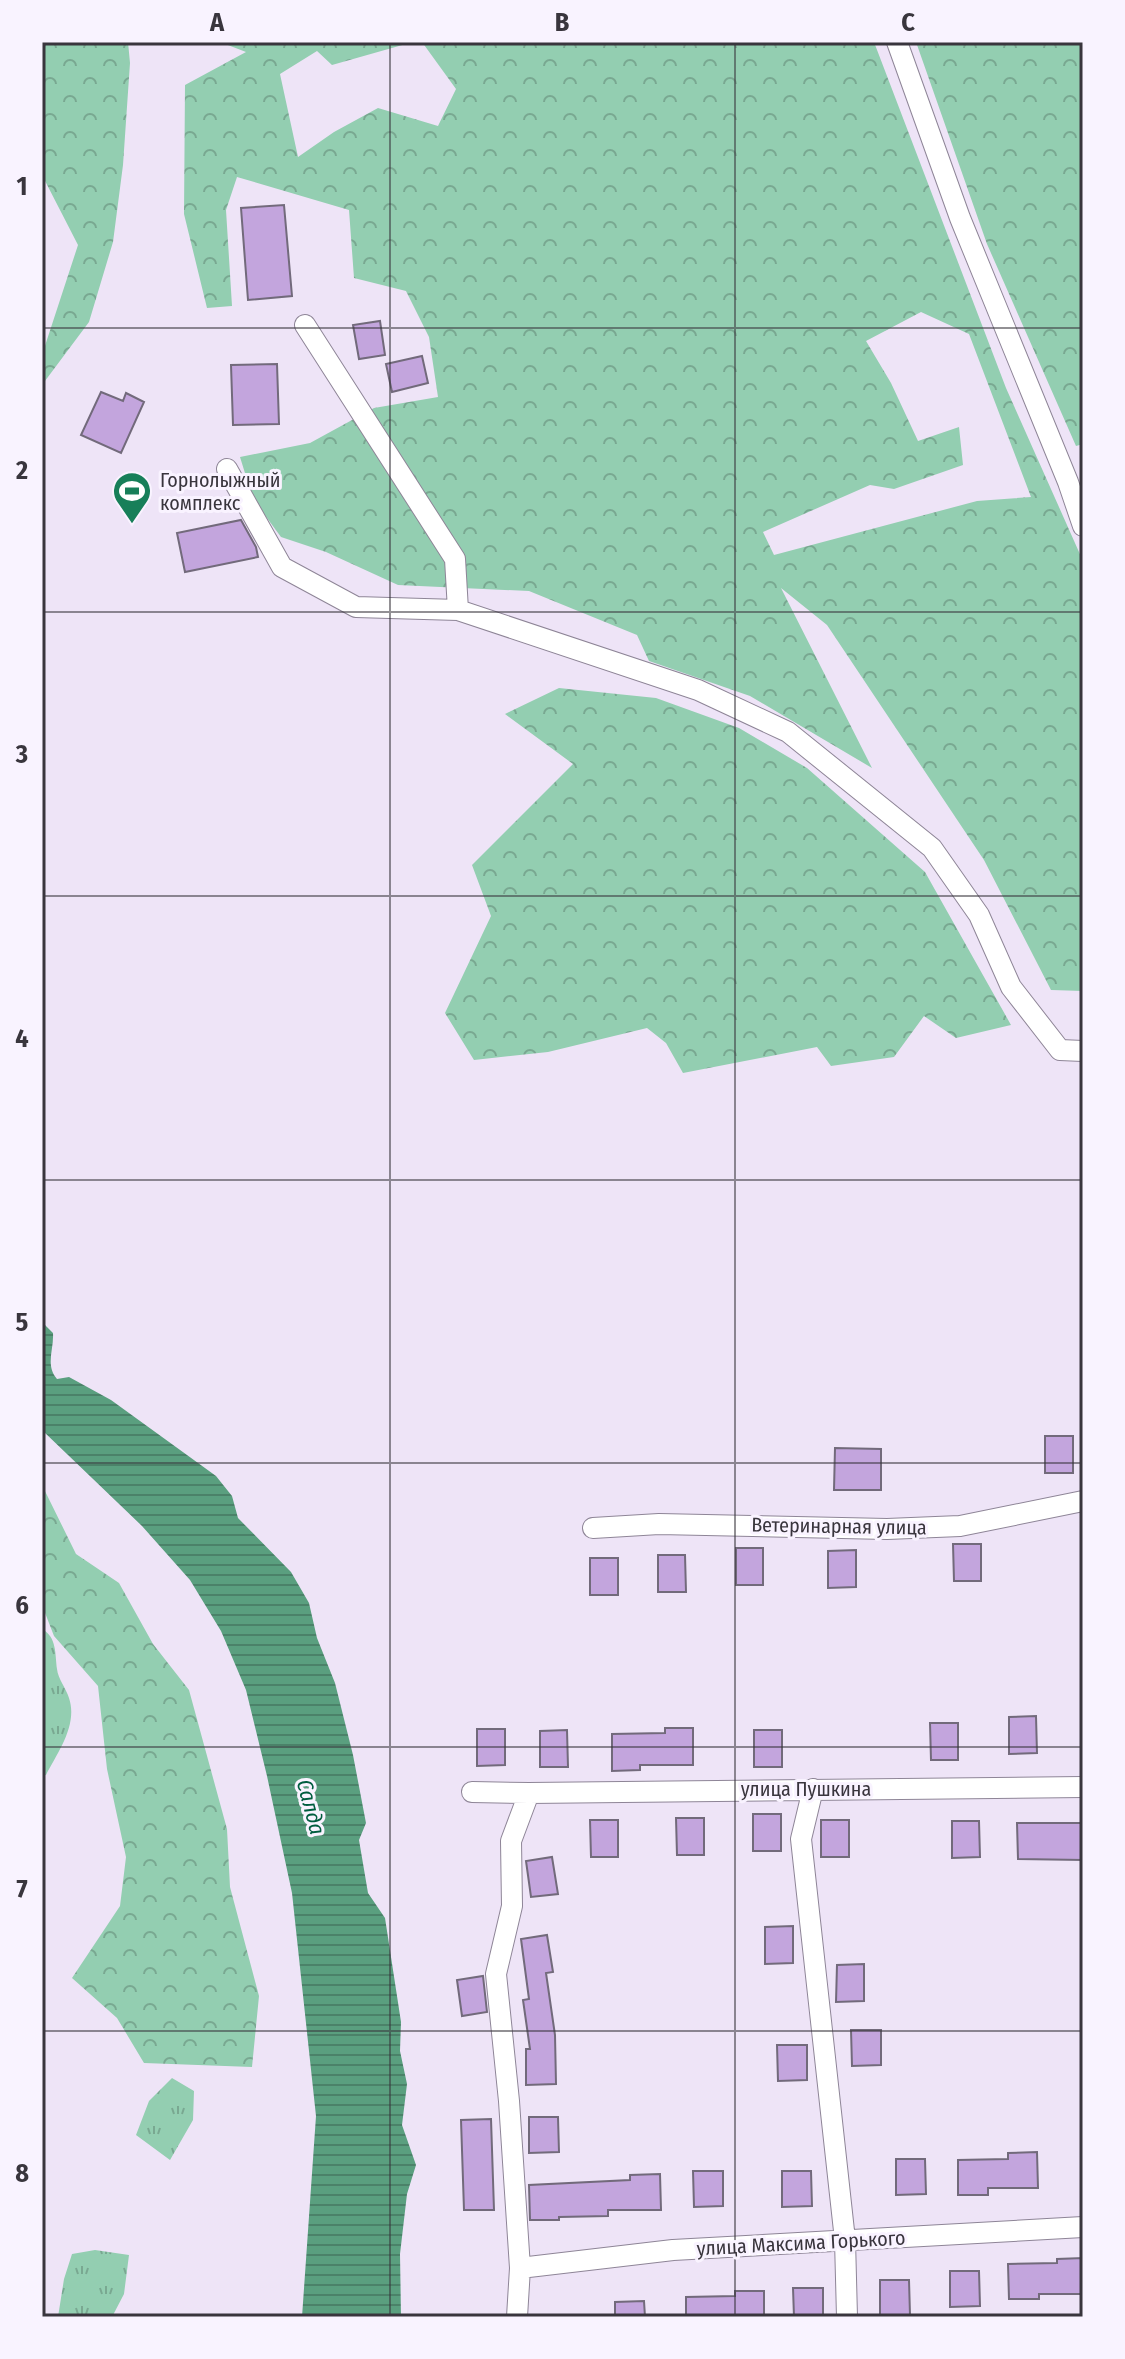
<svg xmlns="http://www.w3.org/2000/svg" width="1125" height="2359" font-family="'Fira Sans Condensed',sans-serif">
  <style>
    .grass { fill: url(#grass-tufts) }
    .forest { fill: url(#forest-crowns); fill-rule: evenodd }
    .water { fill: url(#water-rules) }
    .building { fill: #c3a5dd; stroke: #726a7b; stroke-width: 2 }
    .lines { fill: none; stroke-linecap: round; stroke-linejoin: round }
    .minor-casing { stroke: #8e8597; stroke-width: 22 }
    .minor { stroke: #fff; stroke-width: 20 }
    .grid { fill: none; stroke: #39353d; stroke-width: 2; stroke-opacity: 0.55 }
    .labels { text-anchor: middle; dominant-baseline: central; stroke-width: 6; stroke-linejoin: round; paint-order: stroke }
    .poi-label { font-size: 20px; fill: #39353d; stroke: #f9f3ff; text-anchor: start }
    .street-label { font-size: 20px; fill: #39353d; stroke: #f9f3ff }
    .water-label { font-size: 22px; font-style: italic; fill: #005d3f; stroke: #f9f3ff }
    .neatline { fill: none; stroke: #39353d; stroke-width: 3 }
    .grid-label { font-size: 26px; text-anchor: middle; font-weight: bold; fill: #39353d }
  </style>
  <defs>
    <pattern id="grass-tufts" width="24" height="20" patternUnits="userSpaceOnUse" patternTransform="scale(2)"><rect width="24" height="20" fill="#93ceb1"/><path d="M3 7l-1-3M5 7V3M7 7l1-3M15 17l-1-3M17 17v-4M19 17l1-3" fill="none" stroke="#79a891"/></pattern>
    <pattern id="forest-crowns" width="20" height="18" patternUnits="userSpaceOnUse" patternTransform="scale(2)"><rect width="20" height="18" fill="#93ceb1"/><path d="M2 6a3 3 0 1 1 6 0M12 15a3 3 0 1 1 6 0" fill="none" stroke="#79a891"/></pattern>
    <pattern id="water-rules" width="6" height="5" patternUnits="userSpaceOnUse" patternTransform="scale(2)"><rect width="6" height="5" fill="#5a9f7f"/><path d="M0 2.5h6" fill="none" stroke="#4b8269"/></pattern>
  </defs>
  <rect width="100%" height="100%" fill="#eee4f7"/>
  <!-- grass -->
  <path class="grass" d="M42 1629C57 1637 55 1654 57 1669 58 1679 66 1688 69 1698 78 1725 58 1752 46 1775L42 1776Z
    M172 2078 194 2091 193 2120 170 2160 136 2135 149 2101Z
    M95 2250 129 2255 124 2294 112 2317H58L64 2279 72 2254Z"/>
  <!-- forest -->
  <path class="forest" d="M42 42H128L130 63 123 165 113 242 89 322 42 385V355L78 245 42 175Z
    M220 42H413L332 65 317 51 280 74 298 157 334 132 378 108 438 126 456 89 422 42H874L1006 388 1083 561V991L1051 990 984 860 827 625 781 588 872 768 750 696 649 661 637 635 529 591 398 585 326 552 281 537 253 499 240 457 310 443 374 408 438 397 429 337 406 291 354 278 349 210 237 177 226 210 232 306 207 308 184 214 185 85 246 52ZM921 312 969 334 1031 497 977 501 774 555 763 532 870 485 894 489 963 465 959 427 918 441 891 383 866 341Z
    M916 42H1083V444L1076 446 987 244Z
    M559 688 656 698 739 728 807 768 925 872 1011 1025 956 1038 924 1016 894 1057 831 1066 817 1047 683 1073 666 1043 647 1028 548 1052 474 1060 445 1013 491 916 472 865 573 764 505 714Z
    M42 1485 76 1554 119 1583 153 1644 189 1690 227 1829 230 1887 259 1996 252 2067 144 2063 117 2018 72 1978 120 1906 126 1857 107 1769 98 1686 54 1636 42 1605Z"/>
  <!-- water -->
  <path class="water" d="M42 1322 53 1333C54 1350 45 1365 57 1379L69 1377 111 1400 216 1476 232 1496 238 1518 291 1572 309 1603 317 1638 335 1683 353 1755 366 1823 359 1840 368 1893 385 1918 401 2022 400 2051 407 2084 402 2125 416 2165 407 2194 400 2254 401 2317H302L316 2116 292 1893 267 1776 246 1690 221 1631 190 1580 142 1526 43 1431Z"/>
  <!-- building -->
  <path class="building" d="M284 205 292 296 248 300 241 208Z
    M380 321 385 355 359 359 353 325Z
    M422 356 428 383 392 392 386 364Z
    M277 364 279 424 233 425 231 365Z
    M101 392 123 401 126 393 144 402 121 453 81 435Z
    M241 520 256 547 258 557 185 572 177 533Z
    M1045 1436H1073V1473H1045Z
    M835 1448 881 1449V1490H834Z
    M953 1544H981V1581H954Z
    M736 1548H763V1585H736Z
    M856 1550V1587L828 1588V1551Z
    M658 1555H685L686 1592H658Z
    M590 1558H618V1595H590Z
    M1036 1716 1037 1753 1009 1754V1717Z
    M930 1723H958V1760H931Z
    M665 1728H693V1765H640V1770L612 1771V1734L665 1733Z
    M477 1729H505V1765L477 1766Z
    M567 1730 568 1767H540V1731Z
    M754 1730H782V1767H754Z
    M753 1814H781V1851H753Z
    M676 1818H704V1855H677Z
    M590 1820H618V1857H591Z
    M821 1820H849V1857H821Z
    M952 1821H979L980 1857 952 1858Z
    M1017 1823H1083V1860L1018 1859Z
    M552 1857 558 1894 531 1897 526 1861Z
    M793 1926V1963L765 1964V1927Z
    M547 1935 553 1972 546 1973 555 2035 556 2084 526 2085V2049H530L523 2000 529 1999 521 1939Z
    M864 1964V2001L836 2002 837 1965Z
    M483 1976 487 2012 462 2016 457 1980Z
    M851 2030H881V2065L852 2066Z
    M777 2045H807V2080L778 2081Z
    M529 2117H558L559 2152 529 2153Z
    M491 2119 494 2210H464L461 2120Z
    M1037 2152 1038 2188H988V2195H958V2160L1008 2159V2153Z
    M896 2159H925L926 2194 896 2195Z
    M693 2171H723V2206L694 2207Z
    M782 2171H811L812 2206 782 2207Z
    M660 2174 661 2210H608V2216L559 2217V2220H530L529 2185 630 2180V2175Z
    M1083 2258V2294H1039V2299H1009L1008 2264 1057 2263V2259Z
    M950 2271H979L980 2306 950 2307Z
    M880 2280H909L910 2315 880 2316Z
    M793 2288H823V2317H794Z
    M735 2291H764V2317H686V2297L735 2296Z
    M644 2301 645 2317H615V2302Z"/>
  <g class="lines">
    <!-- minor casing -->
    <g class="minor-casing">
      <path id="minor" d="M897 42 960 218 1068 482 1083 526
        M305 325 455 559 458 610
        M227 469 282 567 356 607 458 610 698 690 788 732 932 848 979 915 1011 987 1060 1050 1083 1051
        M593 1528 659 1524 887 1529 960 1526 1083 1501
        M813 1789 801 1839 845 2240 847 2317
        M472 1792 529 1793 511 1841 512 1906 496 1974 509 2101 520 2268 517 2317
        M529 1793 1083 1787
        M520 2268 673 2250 1083 2227"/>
    </g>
    <!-- minor -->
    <use href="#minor" class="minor"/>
  </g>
  <!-- grid -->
  <path class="grid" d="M390 42V2317M735 42V2317M42 328H1083M42 612H1083M42 896H1083M42 1180H1083M42 1463H1083M42 1747H1083M42 2031H1083"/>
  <!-- icons -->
  <defs>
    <g id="stadium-pin" transform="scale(2)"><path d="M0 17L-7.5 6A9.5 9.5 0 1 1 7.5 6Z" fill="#177f59" stroke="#f9f3ff"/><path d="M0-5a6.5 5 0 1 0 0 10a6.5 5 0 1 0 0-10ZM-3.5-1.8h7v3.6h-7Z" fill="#fff"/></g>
  </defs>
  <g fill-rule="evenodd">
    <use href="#stadium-pin" x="132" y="491"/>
  </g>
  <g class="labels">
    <!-- poi labels -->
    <g class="poi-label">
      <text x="160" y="480">Горнолыжный<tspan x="160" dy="23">комплекс</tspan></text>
    </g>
    <!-- street labels -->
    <g class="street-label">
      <text transform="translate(839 1526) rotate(1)">Ветеринарная улица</text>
      <text x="806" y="1789">улица Пушкина</text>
      <text transform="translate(801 2243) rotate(-3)">улица Максима Горького</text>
    </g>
    <!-- water labels -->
    <g class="water-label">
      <text transform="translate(311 1807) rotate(75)">Салда</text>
    </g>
  </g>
  <!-- border -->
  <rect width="1125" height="2359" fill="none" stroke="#f9f3ff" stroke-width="88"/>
  <rect x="44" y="44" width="1037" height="2271" class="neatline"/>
  <g class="grid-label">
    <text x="217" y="31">A</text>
    <text x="562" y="31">B</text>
    <text x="908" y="31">C</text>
    <text x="22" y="195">1</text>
    <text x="22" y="479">2</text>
    <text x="22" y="763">3</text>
    <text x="22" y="1047">4</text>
    <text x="22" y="1331">5</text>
    <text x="22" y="1614">6</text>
    <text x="22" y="1898">7</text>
    <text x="22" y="2182">8</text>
  </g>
</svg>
